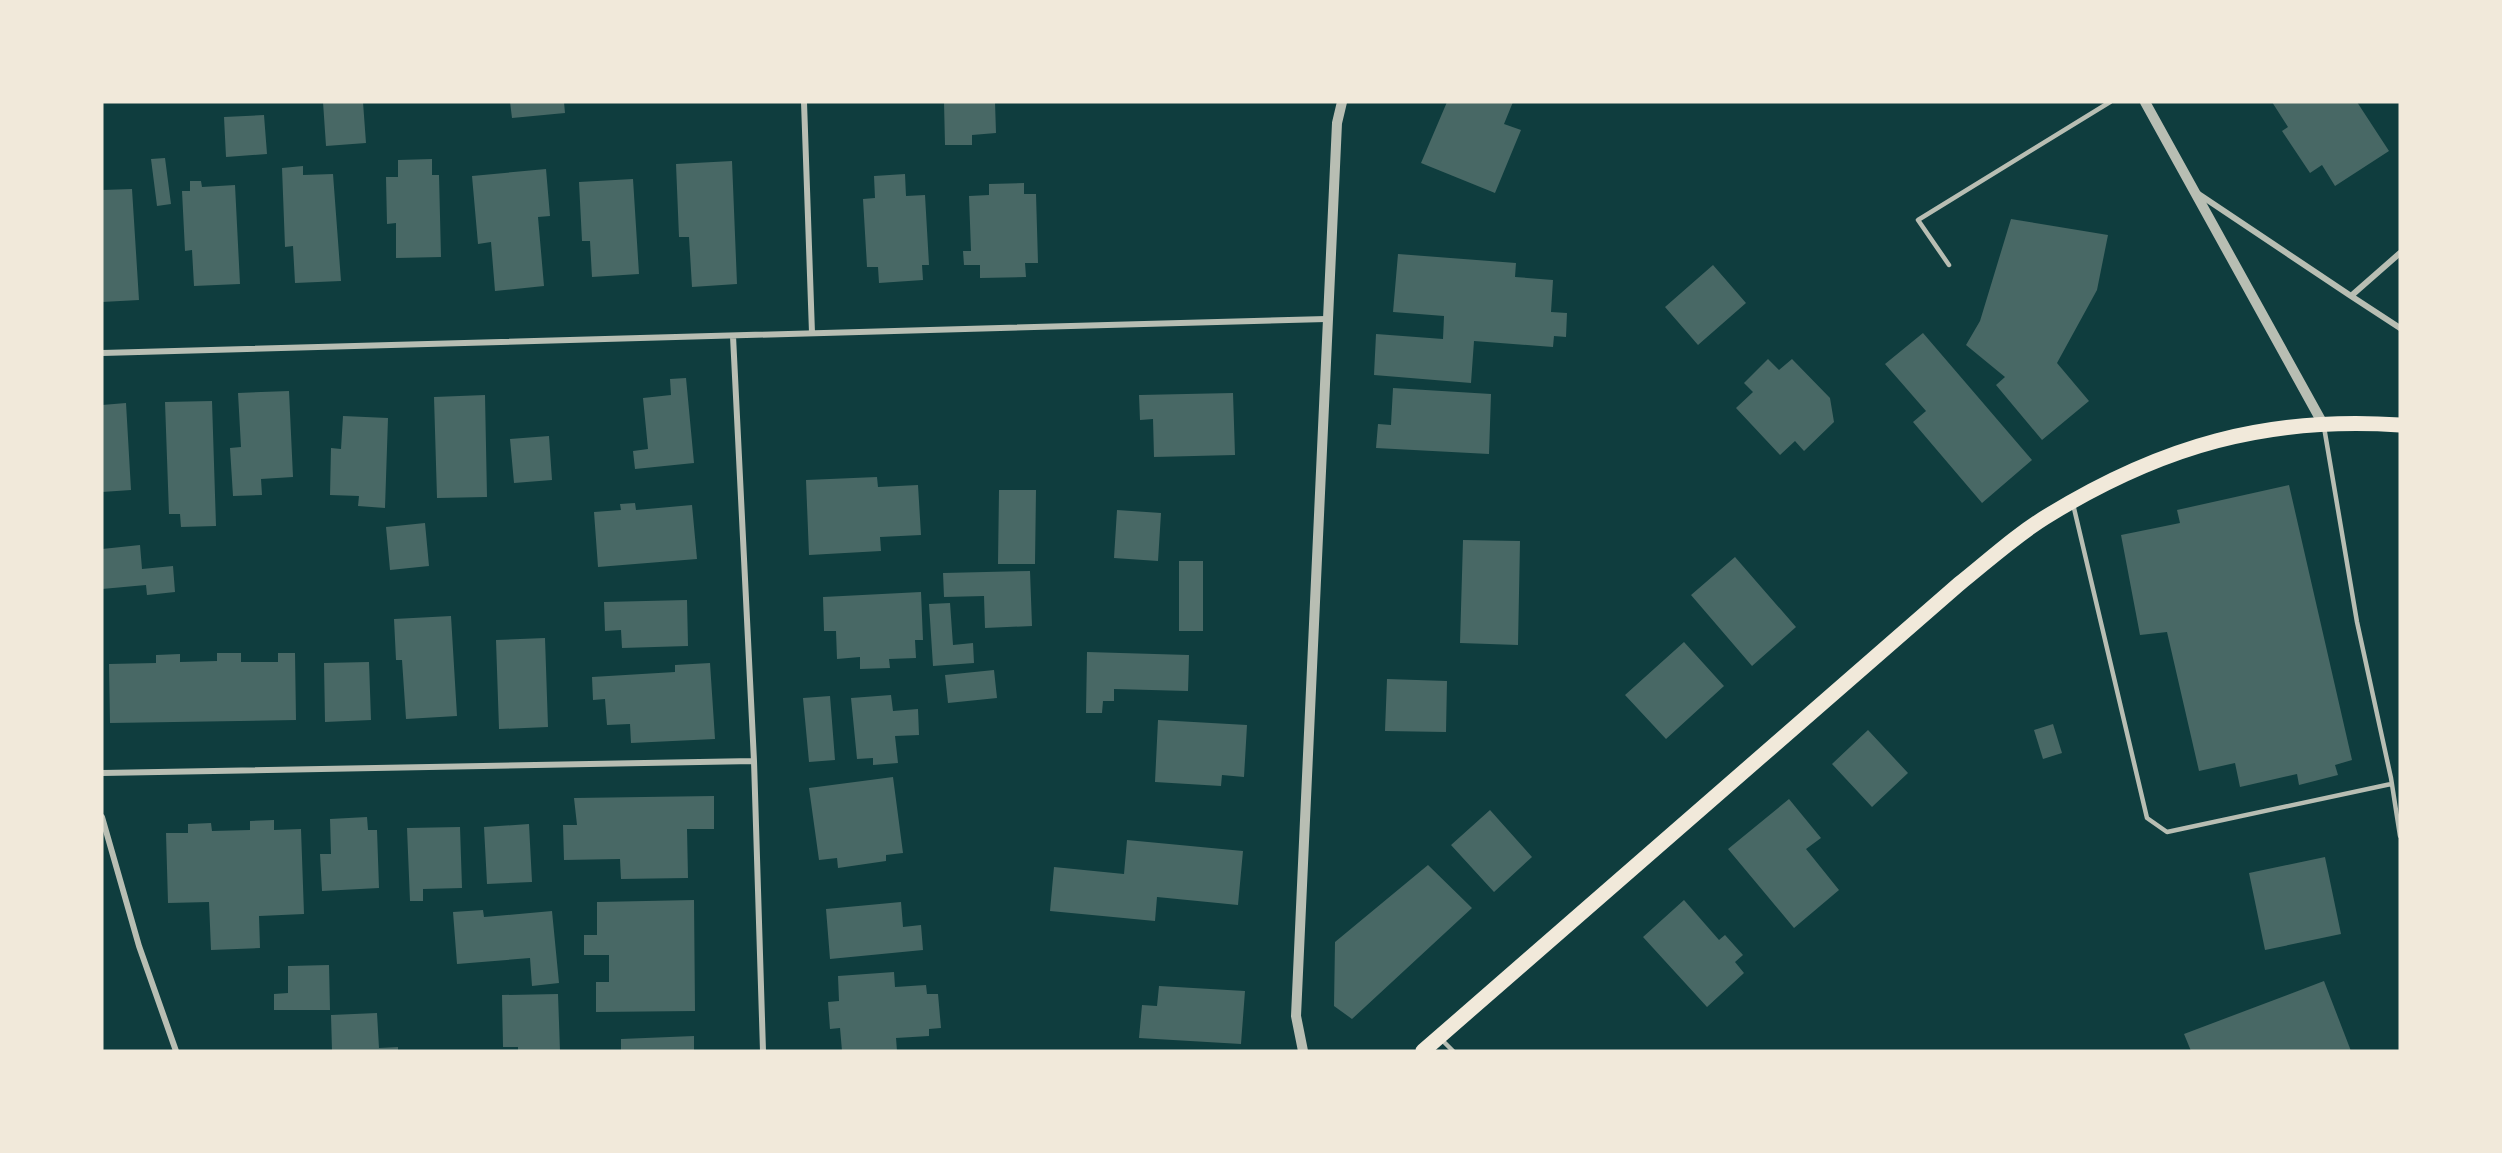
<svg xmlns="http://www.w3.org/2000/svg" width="2502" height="1153" font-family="'Fira Sans',sans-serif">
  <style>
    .building { fill: #486865 }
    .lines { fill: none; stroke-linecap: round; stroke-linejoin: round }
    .service { stroke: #b8beb3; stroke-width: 4.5 }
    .minor { stroke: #b8beb3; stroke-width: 6 }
    .tertiary { stroke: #b8beb3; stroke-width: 10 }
    .primary { stroke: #f1e9da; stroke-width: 15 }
  </style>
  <rect width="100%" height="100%" fill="#0f3d3e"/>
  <!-- building -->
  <path class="building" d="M323 102H363L366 143 326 146Z
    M510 102H564L565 113 512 118Z
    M944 102H995L996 133 972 135V145H945Z
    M1447 102H1513L1504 124 1521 130 1495 193 1421 163Z
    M2272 102H2357L2389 151 2335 186 2322 165 2310 173 2282 131 2288 127Z
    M264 115 267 154 226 157 224 117Z
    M165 158 171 204 157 206 151 159Z
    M432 159V175H439L441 257 396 258V223L387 224 386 177H398V160Z
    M732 161 737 284 692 287 689 237H679L676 164Z
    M303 166V175L333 174 341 281 295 283 293 246 285 247 282 168Z
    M546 169 550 216 538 217 544 286 495 291 491 242 478 244 472 176Z
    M905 174 906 196 925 195 929 265H922L923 280 879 283 878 267H867L863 199 875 198 874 176Z
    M633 179 639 274 592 277 590 241H582L579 182Z
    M190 181H201L202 187 235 185 240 284 194 286 192 250 185 251 182 191H190Z
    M1024 183V194H1036L1038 263H1025L1026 277 980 278V265H964L963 251H971L969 196 989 195V184Z
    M132 189 139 300 102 302V190Z
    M2011 219 2108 235 2097 290 2057 363 2089 401 2042 440 1996 385 2005 377 1966 345 1980 321Z
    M1398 254 1516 263 1515 277 1553 280 1551 312 1567 313 1566 337 1554 336 1553 347 1474 341 1471 383 1374 375 1376 334 1443 339 1444 316 1393 312Z
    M1713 265 1746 303 1698 345 1665 307Z
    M1923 333 2032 460 1982 503 1913 422 1926 411 1885 364Z
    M1768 359 1779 370 1792 359 1830 398 1834 422 1804 451 1795 441 1780 455 1736 408 1753 392 1744 383Z
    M686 378 694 463 635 469 633 451 648 449 643 398 671 395 670 379Z
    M1393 388 1491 394 1489 454 1376 448 1378 424 1391 425Z
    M289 391 293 477 261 479 262 495 233 496 230 448 241 447 238 393Z
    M1233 393 1235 455 1154 457 1153 419 1140 420 1139 395Z
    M485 395 487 497 437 498 434 397Z
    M212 401 216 526 181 527 180 514H169L165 402Z
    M126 403 131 490 102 492V405Z
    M343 416 388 418 385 508 358 506 359 496 330 495 331 448 341 449Z
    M549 436 552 480 514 483 510 439Z
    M877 477 878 487 918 485 921 535 880 537 881 551 809 555 806 480Z
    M2289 485 2352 760 2335 765 2338 775 2299 785 2297 774 2240 787 2235 763 2199 771 2167 632 2140 635 2121 535 2180 523 2177 510Z
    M999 490H1036L1035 564H998Z
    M635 503 636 510 692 505 697 559 598 567 594 512 621 510 620 504Z
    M1117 510 1161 513 1158 561 1114 558Z
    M425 523 429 566 390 570 386 527Z
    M1463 540 1520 541 1518 645 1460 643Z
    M140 545 142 569 173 566 175 592 147 595 146 585 102 589V549Z
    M1735 557 1796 627 1752 666 1691 595Z
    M1179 561H1203V631H1179Z
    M1030 571 1032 626 985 628 984 596 944 597 943 573Z
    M921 592 923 640H915L916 658 889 659 890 668 860 669V657L837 659 836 631H824L823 597Z
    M687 600 688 646 622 648 621 630 605 631 604 602Z
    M950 603 953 645 973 643 974 663 933 666 929 604Z
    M451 616 457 716 406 719 402 660H396L394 619Z
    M545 638 548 727 499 729 496 640Z
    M1684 642 1724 686 1666 739 1625 695Z
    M1087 652 1189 655 1188 691 1114 689V701H1103L1102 713H1086Z
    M217 653H241V662H278V653H295L296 720 110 723 109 664 156 663V655L180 654V662L217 661Z
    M369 662 371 720 325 722 324 663Z
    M710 663 715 739 631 743 630 724 607 725 605 699 593 700 592 677 675 672V665Z
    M994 670 997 698 948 703 945 675Z
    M1387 679 1447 681 1446 732 1385 731Z
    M891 695 893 711 918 709 919 735 895 736 898 763 873 765V758L857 759 851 698Z
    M830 696 835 760 809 762 803 698Z
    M1158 720 1247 725 1244 777 1222 775 1221 786 1155 782Z
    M2053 724 2062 753 2043 759 2034 730Z
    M1868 730 1908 773 1872 807 1832 764Z
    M893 777 903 853 886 855V861L838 868 837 858 819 860 809 788Z
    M714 796V829H687L688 878 621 879 620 859 564 860 563 825H577L574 798Z
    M1789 799 1821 838 1806 849 1839 890 1794 928 1728 849Z
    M1490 810 1532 857 1494 892 1451 845Z
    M367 817 368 830H377L379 888 322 891 320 854H331L330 819Z
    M274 820V830L301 829 304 914 259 916 260 948 211 950 209 902 168 903 166 833H188V824L211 823 212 831 250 830V821Z
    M529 824 532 882 487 884 484 827Z
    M460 827 462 888 423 889V901H410L407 828Z
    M1127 840 1243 851 1238 905 1157 897 1155 921 1050 911 1054 867 1124 874Z
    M2325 857 2341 934 2265 950 2249 873Z
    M1428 865 1472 908 1352 1019 1334 1006 1335 942Z
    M694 900 695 1011 596 1012V982H609V955H584V935H597V902Z
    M1684 900 1719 940 1725 935 1743 955 1735 962 1744 973 1707 1007 1643 937Z
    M901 902 903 927 921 925 923 950 830 959 826 909Z
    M483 910 484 917 552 911 559 983 532 986 530 958 457 964 453 912Z
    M329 965 330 1010H274V994L288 993V966Z
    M894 972 895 987 926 985 927 994H938L941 1028 929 1029V1036L896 1038 897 1051H842L840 1028 830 1029 828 1002 839 1001 838 976Z
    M2324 981 2351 1051H2191L2184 1034Z
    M1159 986 1245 991 1241 1044 1139 1038 1142 1005 1157 1006Z
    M558 994 560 1051H518V1047H503L502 995Z
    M377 1013 379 1048 398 1047V1051H332L331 1015Z
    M694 1036V1051H621V1039Z"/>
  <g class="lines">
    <!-- service -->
    <path class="service" d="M1949 265 1918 220 2110 102
      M2324 427 2357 622 2391 778 2400 836
      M2073 504 2147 818 2167 832 2391 784
      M1441 1039 1453 1051"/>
    <!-- minor -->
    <path class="minor" d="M804 102 812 333
      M2197 193 2351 296
      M2400 253 2351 296 2400 328
      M733 336 754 761 763 1051
      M102 353 1326 319
      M102 773 754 761
      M102 817 139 946 176 1051"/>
    <!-- tertiary -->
    <path class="tertiary" d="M2145 102 2323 424
      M1303 1051 1296 1016 1337 123 1342 102"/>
    <!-- primary -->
    <path class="primary" d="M1423 1051 1959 584C1988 561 2017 534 2049 515 2162 446 2267 416 2400 425"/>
  </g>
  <!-- border -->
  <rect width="2502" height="1153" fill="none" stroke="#f1e9da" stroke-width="207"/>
</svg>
